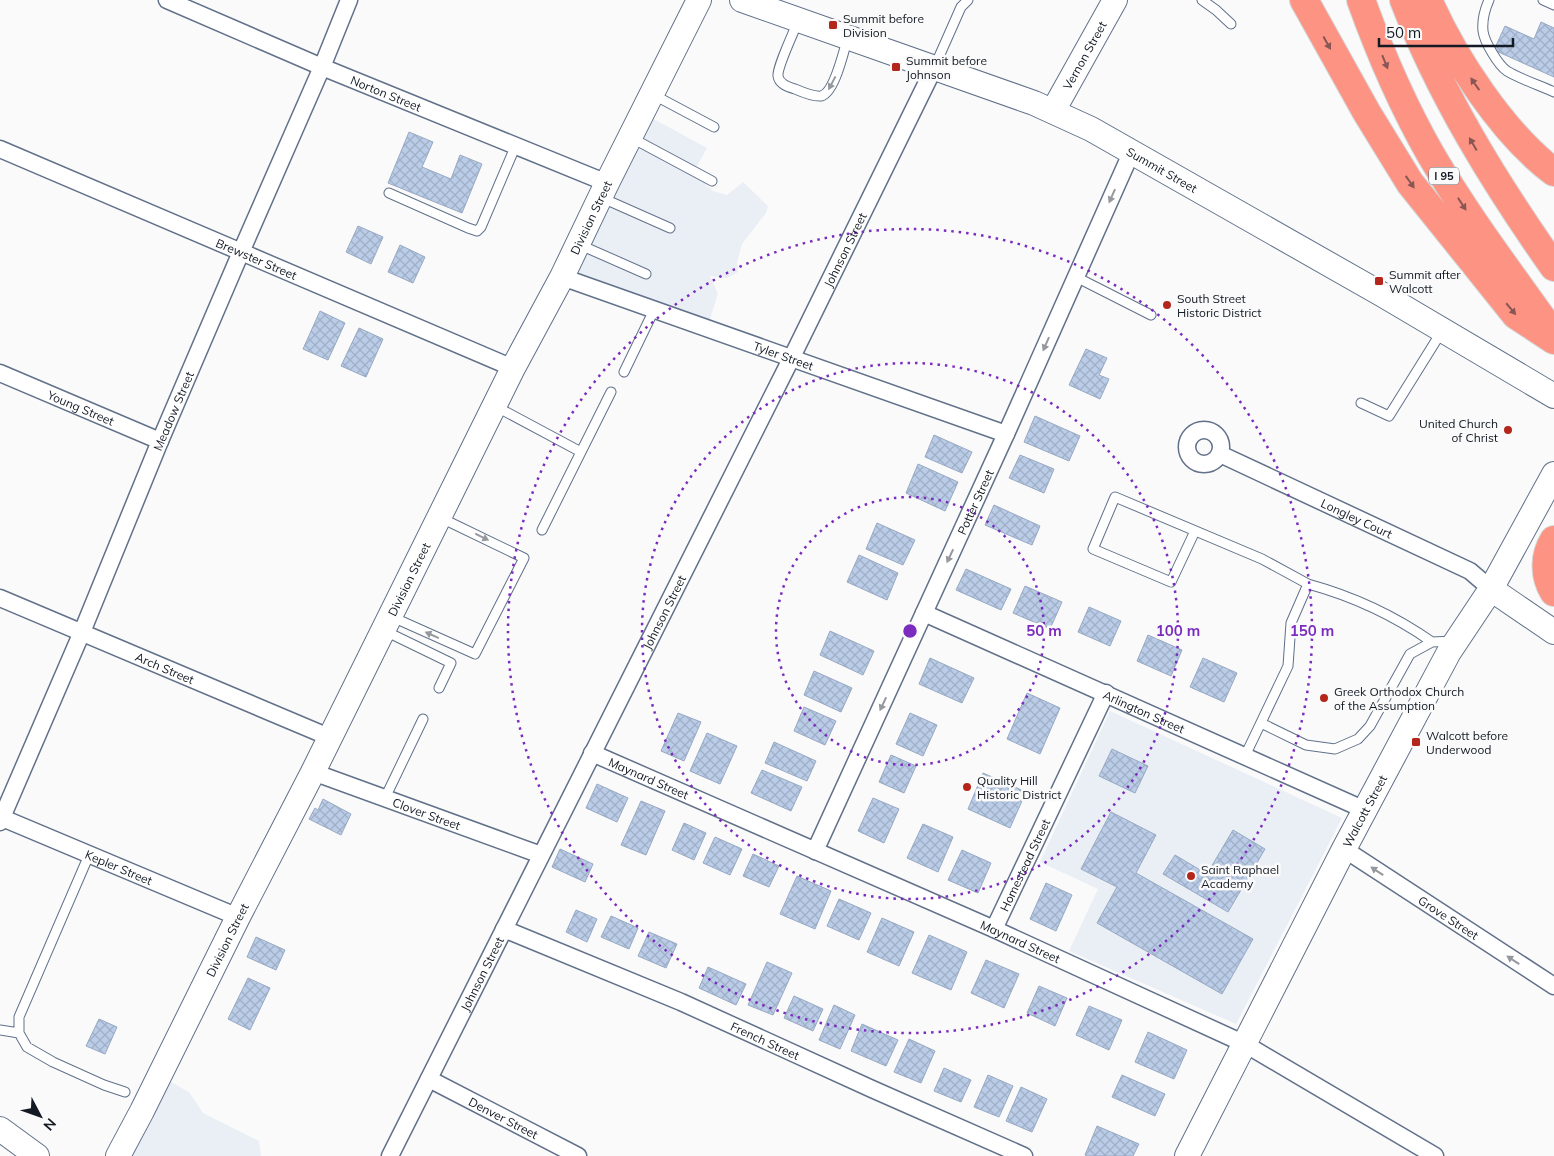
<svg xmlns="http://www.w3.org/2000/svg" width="1554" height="1156" font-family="Mulish,sans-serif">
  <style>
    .built { fill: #eaeef5 }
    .building { fill: url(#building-cross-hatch); stroke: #97a9c3 }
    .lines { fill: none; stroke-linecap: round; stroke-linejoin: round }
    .lane-casing { stroke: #61718a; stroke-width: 11 }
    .street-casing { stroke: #61718a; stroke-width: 19 }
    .secondary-casing { stroke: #61718a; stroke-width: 26 }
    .highway-casing { stroke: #d5d6d8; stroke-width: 30 }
    .lane { stroke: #fff; stroke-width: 9 }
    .street { stroke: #fff; stroke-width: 16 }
    .secondary { stroke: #fff; stroke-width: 24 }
    .highway { stroke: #fc9383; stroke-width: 28 }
    .oneway { fill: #885654 }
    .oneway2 { fill: #95989c }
    .ring { fill: none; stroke: #7b2cbf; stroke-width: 2.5; stroke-dasharray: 2.5 5 }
    .poi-dot { fill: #b4261b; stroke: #fafafa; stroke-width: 2 }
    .labels { text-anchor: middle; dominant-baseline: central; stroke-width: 5; stroke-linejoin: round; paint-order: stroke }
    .shield { fill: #fafafa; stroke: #585d64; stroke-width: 1 }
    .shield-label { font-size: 11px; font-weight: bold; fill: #131a24 }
    .poi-label { font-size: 12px; fill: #131a24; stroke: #fafafa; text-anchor: start }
    .street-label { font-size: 12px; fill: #131a24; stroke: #fafafa }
    .centre { fill: #7b2cbf; stroke: #fafafa; stroke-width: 2.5 }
    .ring-label { font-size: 15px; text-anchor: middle; font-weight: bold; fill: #7b2cbf; stroke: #fafafa; stroke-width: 5; stroke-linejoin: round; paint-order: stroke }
  </style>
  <defs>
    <pattern id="building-cross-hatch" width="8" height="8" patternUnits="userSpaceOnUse" patternTransform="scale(1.25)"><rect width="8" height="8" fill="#bacce7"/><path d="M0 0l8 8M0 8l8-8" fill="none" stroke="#9fafc6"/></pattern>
  </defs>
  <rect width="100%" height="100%" fill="#fafafa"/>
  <!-- built -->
  <path class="built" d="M639 111 707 148 693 173 713 191 727 195 743 182 768 206 766 213 742 244 737 262 738 272 727 278 710 276 718 294 706 331 554 273Z
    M1110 711 1342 818 1236 1024 1069 951 1098 889 1040 862Z
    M153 1072 189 1092 203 1113 259 1141 261 1156H107Z"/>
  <!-- building -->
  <path class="building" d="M1541 22 1554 28V77L1494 50 1505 26 1534 39Z
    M409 132 433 142 422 167 451 179 460 155 482 164 462 213 388 183Z
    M358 226 383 237 371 264 346 252Z
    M400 245 425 257 413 283 388 272Z
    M320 311 345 323 328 360 303 349Z
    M359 328 383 339 366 377 341 366Z
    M1086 349 1107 358 1099 375 1109 379 1100 399 1069 385Z
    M1035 416 1080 436 1069 461 1024 442Z
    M934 435 972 452 962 473 925 457Z
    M1020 455 1054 469 1044 493 1009 478Z
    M918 464 958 482 945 511 906 493Z
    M994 505 1040 526 1032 545 985 525Z
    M877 523 915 540 903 565 866 549Z
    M859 555 898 573 887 600 847 582Z
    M966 569 1011 589 1001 610 956 590Z
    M1025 586 1062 602 1050 629 1013 613Z
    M1089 607 1121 621 1110 646 1078 632Z
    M830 631 874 651 863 675 820 655Z
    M1148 635 1182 650 1171 676 1137 661Z
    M930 658 974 678 962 703 919 684Z
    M1203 658 1237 673 1224 702 1190 687Z
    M814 671 852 688 841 712 804 695Z
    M1027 693 1060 708 1040 754 1007 739Z
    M804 707 836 721 825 745 794 731Z
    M678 713 701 722 684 761 661 751Z
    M910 713 937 725 923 756 896 744Z
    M707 733 737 746 720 784 690 771Z
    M774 742 816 761 807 781 765 763Z
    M1112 749 1148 766 1135 793 1099 776Z
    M891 755 916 766 904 793 879 782Z
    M762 770 802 787 791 811 751 793Z
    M983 773 1026 792 1010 828 968 809Z
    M597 784 628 798 617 822 586 808Z
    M873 798 899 809 884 843 858 831Z
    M323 799 351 814 341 835 309 819 315 808 318 810Z
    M641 801 665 811 646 855 621 845Z
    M1111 812 1156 835 1136 873 1253 939 1222 994 1097 923 1117 887 1081 869Z
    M684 823 706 833 694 860 672 850Z
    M923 824 953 837 938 872 907 858Z
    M1233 830 1265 849 1228 912 1163 874 1175 855 1207 874Z
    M715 837 742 849 730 875 703 863Z
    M560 849 593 864 585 882 552 867Z
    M962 850 991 863 978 893 948 880Z
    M753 854 779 866 769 887 743 876Z
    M797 876 831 891 815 929 780 914Z
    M1046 883 1072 895 1056 931 1030 919Z
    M839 899 871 913 859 940 827 926Z
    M576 910 597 919 587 942 566 932Z
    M611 916 638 928 629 949 601 937Z
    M882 918 914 932 899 966 867 952Z
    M649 932 677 944 666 968 638 956Z
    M929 935 967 952 951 990 912 973Z
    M256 937 285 950 276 970 247 957Z
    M986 960 1019 974 1004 1008 971 993Z
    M767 962 792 973 773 1015 748 1005Z
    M708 967 746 984 736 1005 699 988Z
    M248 978 270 988 250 1030 228 1019Z
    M1039 986 1067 998 1055 1026 1027 1013Z
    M794 996 823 1009 813 1031 784 1018Z
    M834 1005 855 1015 840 1049 819 1040Z
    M1089 1006 1122 1020 1109 1050 1076 1035Z
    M99 1019 117 1027 105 1054 86 1046Z
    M862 1024 898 1040 886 1066 851 1051Z
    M1148 1032 1187 1050 1174 1079 1135 1062Z
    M909 1039 935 1051 921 1083 894 1072Z
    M944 1068 971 1080 961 1102 934 1091Z
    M988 1075 1013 1086 999 1117 974 1107Z
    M1122 1075 1165 1094 1155 1116 1112 1097Z
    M1021 1087 1047 1099 1032 1132 1006 1121Z
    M1097 1126 1139 1144 1133 1156H1087L1085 1155Z"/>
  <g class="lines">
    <!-- lane casing -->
    <g class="lane-casing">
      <path id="lane" d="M1202 0 1216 10 1231 24
        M1489 0C1485 9 1482 21 1483 31 1484 41 1498 65 1507 71 1518 78 1541 86 1554 92
        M1543 0 1554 5
        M798 21C794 32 777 67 778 76 779 84 788 87 795 89 802 92 814 97 821 96 835 93 844 49 848 37
        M934 68 961 7 968 0
        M652 94 714 127
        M630 137 712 181
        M389 193 468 228 477 231 481 227 516 145
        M600 197 670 228
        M578 244 646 274
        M1076 277 1151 315
        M624 372 654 310
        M1361 403 1389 416 1442 331
        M495 406 581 452
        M542 530 611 392
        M1195 531 1171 582 1093 549 1115 497 1262 559 1308 584 1291 623 1288 666 1245 756
        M1308 584C1352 596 1395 616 1432 642
        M390 616 475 654 524 558 439 517
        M383 630 451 663 439 688
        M1261 723 1306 745 1335 749 1358 739 1370 726 1410 654 1432 642 1453 641
        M385 798 423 719
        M89 855 19 1017V1033L27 1047 53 1062 104 1085 125 1092
        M0 1030 19 1033"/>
    </g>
    <!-- street casing -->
    <g class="street-casing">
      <g id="street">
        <path id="s1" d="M167 0 322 67 607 183"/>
        <path id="s2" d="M0 149 513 368"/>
        <path id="s3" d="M562 277 1006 434"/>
        <path id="s4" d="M0 373 160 441"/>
        <circle cx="1204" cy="447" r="17"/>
        <path id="s5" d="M1220 454 1470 571 1491 589"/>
        <path id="s6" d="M0 598 329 737"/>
        <path id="s7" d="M924 613 1365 810"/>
        <path id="s8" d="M592 753 994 929 1245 1044 1435 1156"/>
        <path id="s9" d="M313 772 541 855"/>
        <path id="s10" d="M0 817 238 917"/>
        <path id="s11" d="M0 822 82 632 160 441 241 252 322 67 349 0"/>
        <path id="s12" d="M1344 849 1554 986"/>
        <path id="s13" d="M815 851 1006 434 1132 151"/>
        <path id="s14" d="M504 929 681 1002 872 1089 1024 1156"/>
        <path id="s15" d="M994 929 1106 693"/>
        <path id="s16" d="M429 1079 578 1156"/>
        <path id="s17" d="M390 1156 791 359 934 68"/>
      </g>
    </g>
    <!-- secondary casing -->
    <g class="secondary-casing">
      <g id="secondary">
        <path id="s18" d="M742 0 1034 103 1091 129 1383 295 1554 396"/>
        <path id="s19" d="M1053 111 1115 0"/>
        <path d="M1491 589 1554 632"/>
        <path d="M0 1129 37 1156"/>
        <path id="s20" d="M118 1156 142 1111 238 917 313 772 513 368 562 277 607 183 699 0"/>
        <path id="s21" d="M1187 1156 1344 849 1449 652 1491 589 1554 474"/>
      </g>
    </g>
    <!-- highway casing -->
    <g class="highway-casing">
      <path id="highway" d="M1304 0 1367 113 1410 183 1516 315 1554 340
        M1361 0C1380 53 1403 106 1431 155 1467 217 1510 273 1551 331
        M1404 0C1441 96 1495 183 1554 267
        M1428 0C1453 57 1503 134 1554 172
        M1554 540C1544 556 1544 576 1554 592"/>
    </g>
    <!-- lane -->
    <use href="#lane" class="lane"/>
    <!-- street -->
    <use href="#street" class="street"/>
    <!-- secondary -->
    <use href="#secondary" class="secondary"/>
    <!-- highway -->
    <use href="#highway" class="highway"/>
  </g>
  <!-- one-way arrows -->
  <defs><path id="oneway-solid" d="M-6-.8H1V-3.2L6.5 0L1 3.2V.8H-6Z" transform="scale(1.25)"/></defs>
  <g class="oneway">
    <use href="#oneway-solid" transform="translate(1327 43) rotate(61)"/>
    <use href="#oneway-solid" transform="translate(1385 62) rotate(68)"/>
    <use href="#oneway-solid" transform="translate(1475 84) rotate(-125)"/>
    <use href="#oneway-solid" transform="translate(1473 144) rotate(-120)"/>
    <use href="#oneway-solid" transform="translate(1410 182) rotate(55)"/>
    <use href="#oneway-solid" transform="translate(1462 204) rotate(57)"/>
    <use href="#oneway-solid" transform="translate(1511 309) rotate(50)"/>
  </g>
  <g class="oneway2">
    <use href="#oneway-solid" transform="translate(832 83) rotate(118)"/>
    <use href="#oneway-solid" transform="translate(1112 196) rotate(114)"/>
    <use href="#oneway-solid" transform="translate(1046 344) rotate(114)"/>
    <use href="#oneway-solid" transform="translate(482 537) rotate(26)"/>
    <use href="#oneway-solid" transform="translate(950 556) rotate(115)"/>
    <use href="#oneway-solid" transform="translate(432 635) rotate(-156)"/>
    <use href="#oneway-solid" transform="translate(883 704) rotate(115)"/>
    <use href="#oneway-solid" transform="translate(1377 871) rotate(-147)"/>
    <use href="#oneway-solid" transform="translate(1513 960) rotate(-147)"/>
  </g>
  <!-- distance rings -->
  <g class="ring">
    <circle cx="910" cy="631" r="134"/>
    <circle cx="910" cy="631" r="268"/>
    <circle cx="910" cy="631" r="402"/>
  </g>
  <!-- markers -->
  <g class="poi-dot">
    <rect x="828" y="20" width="10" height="10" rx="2.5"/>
    <rect x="891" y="62" width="10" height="10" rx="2.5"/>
    <rect x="1374" y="276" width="10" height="10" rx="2.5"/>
    <circle cx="1167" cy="305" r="5"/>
    <circle cx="1508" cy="430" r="5"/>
    <circle cx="1324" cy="698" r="5"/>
    <rect x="1411" y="737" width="10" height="10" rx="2.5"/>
    <circle cx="967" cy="787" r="5"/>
    <circle cx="1191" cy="876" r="5"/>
  </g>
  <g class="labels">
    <!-- shield labels -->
    <rect class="shield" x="1429" y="167.5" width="30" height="17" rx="4"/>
    <g class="shield-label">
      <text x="1444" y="176">I 95</text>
    </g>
    <!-- poi labels -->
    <g class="poi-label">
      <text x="843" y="18">Summit before<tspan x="843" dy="14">Division</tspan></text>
      <text x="906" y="60">Summit before<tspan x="906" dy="14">Johnson</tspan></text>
      <text x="1389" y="274">Summit after<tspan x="1389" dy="14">Walcott</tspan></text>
      <text x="1177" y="298">South Street<tspan x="1177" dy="14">Historic District</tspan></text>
      <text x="1498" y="423" text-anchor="end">United Church<tspan x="1498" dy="14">of Christ</tspan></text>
      <text x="1334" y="691">Greek Orthodox Church<tspan x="1334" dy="14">of the Assumption</tspan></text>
      <text x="1426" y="735">Walcott before<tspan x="1426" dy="14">Underwood</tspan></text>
      <text x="977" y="780">Quality Hill<tspan x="977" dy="14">Historic District</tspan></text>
      <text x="1201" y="869">Saint Raphael<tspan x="1201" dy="14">Academy</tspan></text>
    </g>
    <!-- street labels -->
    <g class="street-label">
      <text stroke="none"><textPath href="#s19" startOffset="64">Vernon Street</textPath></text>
      <text stroke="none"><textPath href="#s1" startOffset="238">Norton Street</textPath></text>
      <text stroke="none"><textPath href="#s18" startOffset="454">Summit Street</textPath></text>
      <text stroke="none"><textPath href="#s20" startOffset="1051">Division Street</textPath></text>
      <text stroke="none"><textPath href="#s17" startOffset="1014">Johnson Street</textPath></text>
      <text stroke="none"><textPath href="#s2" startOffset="279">Brewster Street</textPath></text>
      <text stroke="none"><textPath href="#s3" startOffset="235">Tyler Street</textPath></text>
      <text stroke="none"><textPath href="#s4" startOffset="88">Young Street</textPath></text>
      <text stroke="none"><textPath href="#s11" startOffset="446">Meadow Street</textPath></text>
      <text stroke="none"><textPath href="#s13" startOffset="384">Potter Street</textPath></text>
      <text stroke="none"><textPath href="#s5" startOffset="151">Longley Court</textPath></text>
      <text stroke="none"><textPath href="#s20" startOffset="646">Division Street</textPath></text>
      <text stroke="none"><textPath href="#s17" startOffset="609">Johnson Street</textPath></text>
      <text stroke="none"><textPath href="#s6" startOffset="179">Arch Street</textPath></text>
      <text stroke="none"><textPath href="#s7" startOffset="241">Arlington Street</textPath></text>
      <text stroke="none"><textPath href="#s8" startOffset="62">Maynard Street</textPath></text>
      <text stroke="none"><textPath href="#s21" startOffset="388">Walcott Street</textPath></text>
      <text stroke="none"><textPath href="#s9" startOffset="121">Clover Street</textPath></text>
      <text stroke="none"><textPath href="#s15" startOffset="71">Homestead Street</textPath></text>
      <text stroke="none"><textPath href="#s10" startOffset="129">Kepler Street</textPath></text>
      <text stroke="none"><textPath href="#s12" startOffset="125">Grove Street</textPath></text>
      <text stroke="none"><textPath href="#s20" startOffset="242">Division Street</textPath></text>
      <text stroke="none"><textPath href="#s8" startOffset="468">Maynard Street</textPath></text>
      <text stroke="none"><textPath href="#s17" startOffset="204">Johnson Street</textPath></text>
      <text stroke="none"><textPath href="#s14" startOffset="284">French Street</textPath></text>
      <text stroke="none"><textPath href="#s16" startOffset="84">Denver Street</textPath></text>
    </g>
  </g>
  <circle cx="910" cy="631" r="8" class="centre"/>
  <g class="ring-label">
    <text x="1044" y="636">50 m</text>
    <text x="1178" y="636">100 m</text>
    <text x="1312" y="636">150 m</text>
  </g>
  <!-- north arrow -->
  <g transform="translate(40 1116) rotate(131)" stroke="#fafafa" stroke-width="4" paint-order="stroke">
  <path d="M0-4L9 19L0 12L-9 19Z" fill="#131a24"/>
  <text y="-8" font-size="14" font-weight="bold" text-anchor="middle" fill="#131a24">N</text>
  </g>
  <!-- scale -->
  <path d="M1379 38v8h134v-8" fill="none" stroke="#131a24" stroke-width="2.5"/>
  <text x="1386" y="38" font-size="15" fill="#131a24" stroke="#fafafa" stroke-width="4" paint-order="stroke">50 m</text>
</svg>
